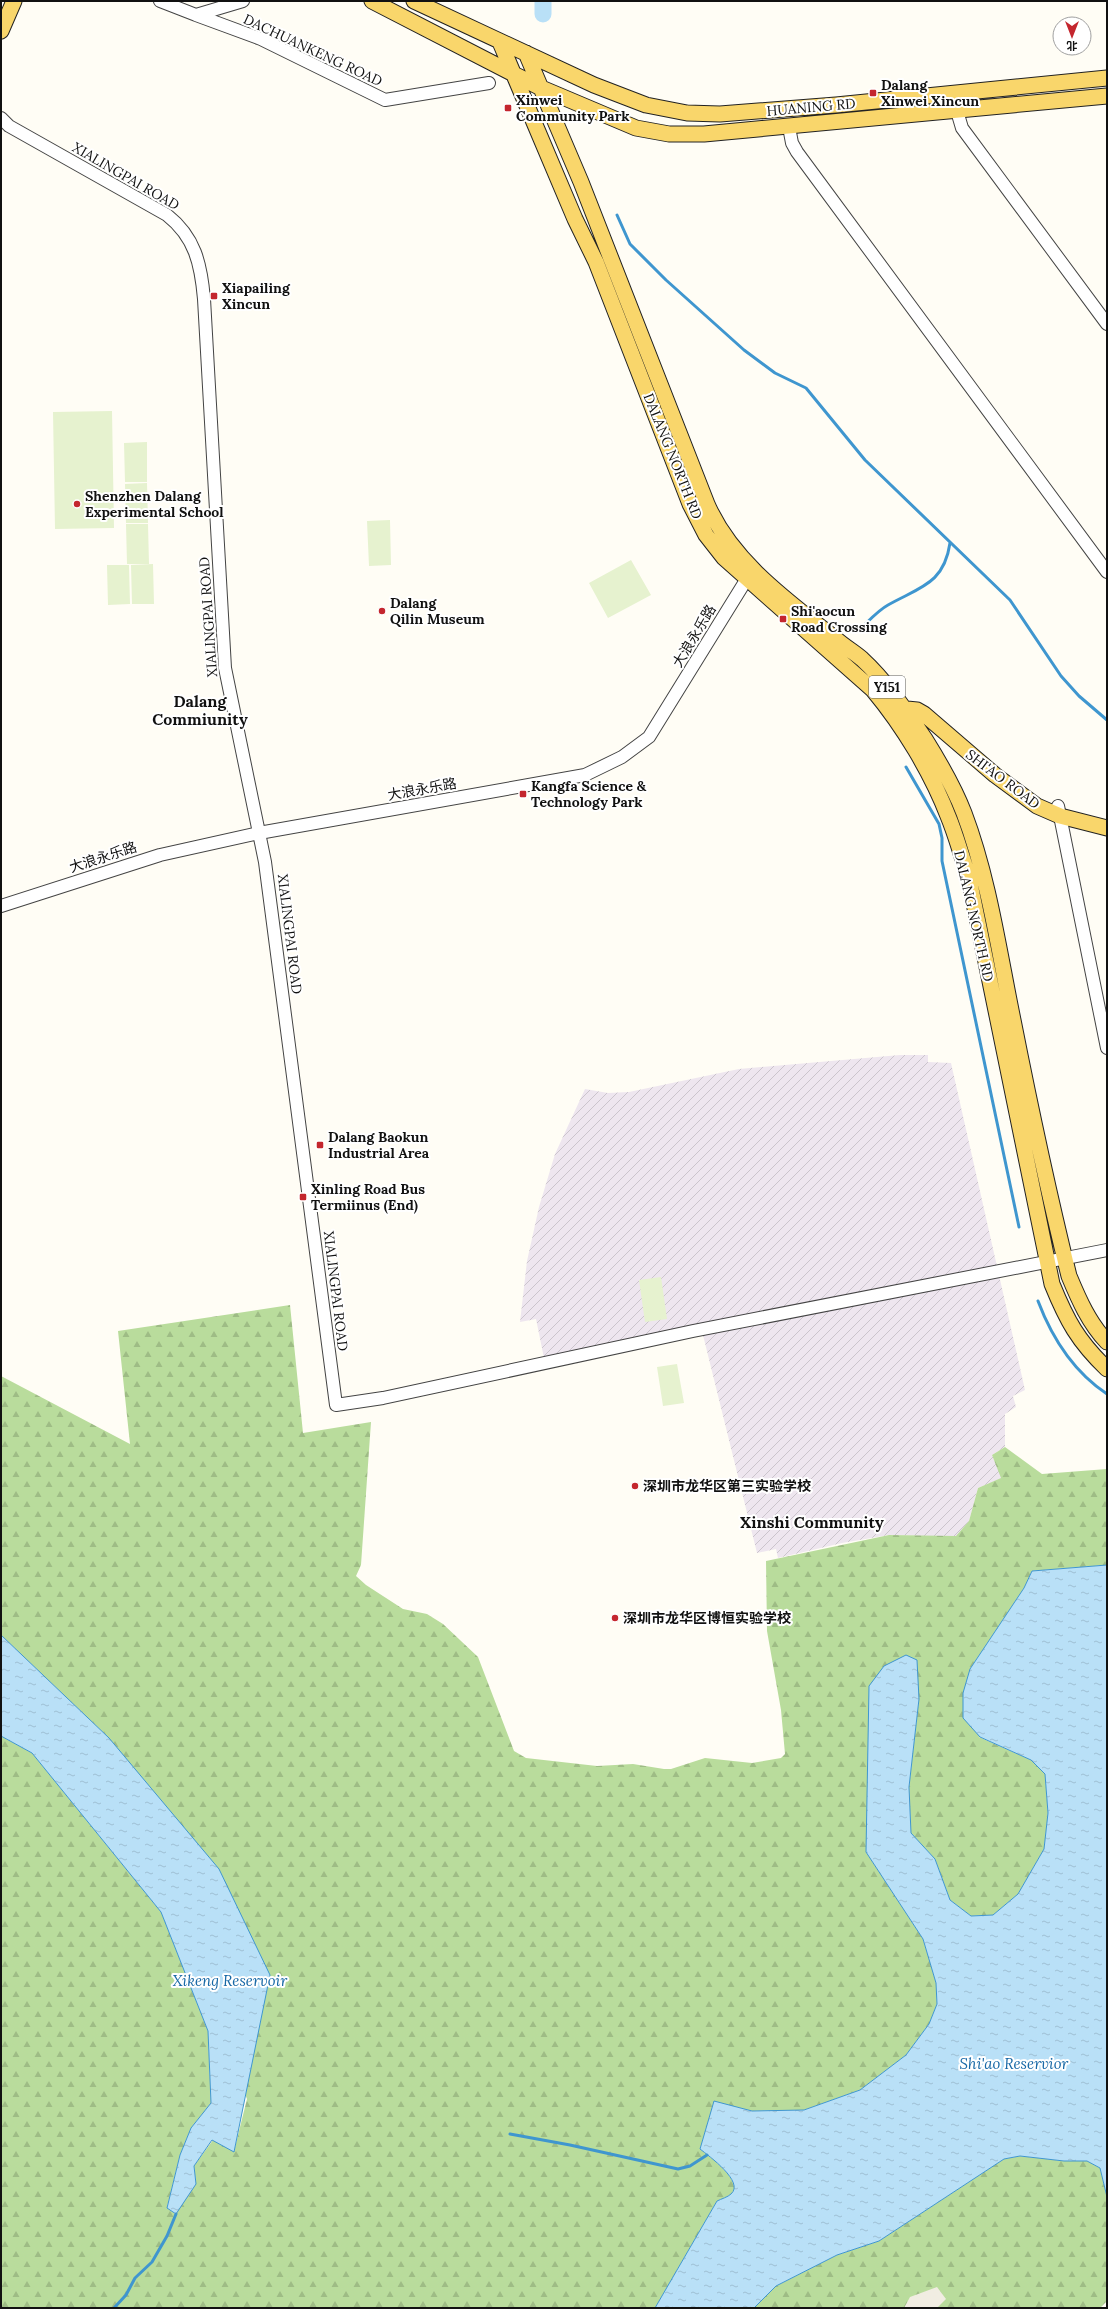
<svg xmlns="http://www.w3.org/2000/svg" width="1108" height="2309" font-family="Lora,'Noto Sans SC',serif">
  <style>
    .industrial { fill: url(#industrial-furrows) }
    .forest { fill: url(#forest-firs) }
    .pitch { fill: #e6f2cf }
    .plaza { fill: #f1ede2 }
    .water { fill: url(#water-ripples); stroke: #3f96cf }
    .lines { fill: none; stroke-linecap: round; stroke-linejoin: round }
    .stream { stroke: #3f96cf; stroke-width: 3 }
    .river { stroke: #b9e0f7; stroke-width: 17 }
    .minor-casing { stroke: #444; stroke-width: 14 }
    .major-casing { stroke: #222; stroke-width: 17 }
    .minor { stroke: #fff; stroke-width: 12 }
    .major { stroke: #f9d66b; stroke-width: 15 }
    .poi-dot { fill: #c4262e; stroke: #fff; stroke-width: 1.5 }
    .labels { text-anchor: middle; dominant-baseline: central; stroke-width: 4; stroke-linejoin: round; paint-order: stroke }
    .shield { fill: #fff; stroke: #585858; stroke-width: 1 }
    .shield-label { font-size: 13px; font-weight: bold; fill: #111 }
    .street-label { font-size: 14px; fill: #111; stroke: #fff }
    .poi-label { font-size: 14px; font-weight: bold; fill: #111; stroke: #fff; text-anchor: start }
    .water-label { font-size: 15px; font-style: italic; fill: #1768a6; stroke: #fff }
    .quarter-label { font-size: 16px; font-weight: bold; fill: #111; stroke: #fff }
  </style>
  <defs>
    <pattern id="industrial-furrows" width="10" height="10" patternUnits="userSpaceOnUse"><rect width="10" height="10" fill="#eee6ef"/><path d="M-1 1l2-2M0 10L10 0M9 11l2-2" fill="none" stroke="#cbc4cc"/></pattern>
    <pattern id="forest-firs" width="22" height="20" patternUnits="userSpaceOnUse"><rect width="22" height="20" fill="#b9dc9c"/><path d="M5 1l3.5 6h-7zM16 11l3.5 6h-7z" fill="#9ebc85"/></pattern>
    <pattern id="water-ripples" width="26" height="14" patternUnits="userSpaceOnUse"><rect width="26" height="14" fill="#b9e0f7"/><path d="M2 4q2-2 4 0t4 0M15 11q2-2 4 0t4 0" fill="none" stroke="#9ebfd3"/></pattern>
  </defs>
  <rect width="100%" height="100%" fill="#fffdf5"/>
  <!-- industrial -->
  <path class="industrial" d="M900 1055H928V1062L951 1063 1025 1390 1013 1396 1016 1407 1005 1414V1447L992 1455 1002 1478 978 1488 969 1521 956 1537 889 1535 842 1543 778 1558 776 1549 757 1553 702 1331 545 1363 536 1319 520 1322 527 1261 539 1207 555 1154 585 1089 608 1093 629 1092 739 1069Z"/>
  <!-- forest -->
  <path class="forest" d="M290 1305 303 1433 371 1422 361 1565 356 1576 366 1585 403 1609 427 1614 443 1624 478 1657 514 1751 526 1758 597 1766 633 1764 664 1769H671L705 1758 752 1763 781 1758 785 1754 781 1710 767 1631 766 1561 889 1535 956 1536 969 1521 978 1488 1001 1478 992 1455 1005 1447 1042 1474 1107 1469V1565L1032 1571 1024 1588 970 1669 979 1737 1031 1760 1045 1774 1048 1813 1044 1849 1018 1894 993 1915 971 1916 950 1900 935 1859 911 1833 909 1787 919 1699 868 1818 866 1852 923 1939 936 1983 937 2004 929 2024 906 2055 860 2090 804 2110 752 2111 714 2102 700 2149C709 2156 745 2182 731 2194 728 2197 721 2199 717 2201L655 2308H1V1736L32 1753 161 1912 208 2031 211 2103 191 2128 180 2155 167 2207 175 2214 196 2184 194 2166 213 2140 234 2151 247 2099 109 1738 1 1635V1376L130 1444 118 1331Z
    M1020 2156 1064 2161H1087L1100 2168 1107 2197V2301L1100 2308H754L776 2286 837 2255 879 2241 1004 2159Z"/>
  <!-- pitch -->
  <path class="pitch" d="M112 411 114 528 55 529 53 412Z
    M147 442V482H125L124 443Z
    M147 483 148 523H126L125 484Z
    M390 520 391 565 369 566 367 521Z
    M126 524H148L149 564H127Z
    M631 560 651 595 608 618 589 583Z
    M153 564 154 604H132L131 565Z
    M107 565H129L130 604 108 605Z
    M661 1277 667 1319 645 1322 639 1280Z
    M677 1364 684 1403 663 1406 657 1367Z"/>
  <!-- plaza -->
  <path class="plaza" d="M937 2287 946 2299 937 2308H904L910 2297Z"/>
  <!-- water -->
  <path class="water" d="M1107 1565V2197L1100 2168 1087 2161H1064L1020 2156 1004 2159 879 2241 837 2255 776 2286 754 2308H655L717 2201C721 2199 728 2197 731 2194 745 2182 709 2156 700 2149L714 2101 752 2111 804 2110 860 2090 906 2055 929 2024 937 2004 936 1983 923 1939 866 1852 869 1686 884 1666 906 1655 917 1660 919 1699 909 1787 911 1833 935 1859 950 1900 971 1916 993 1915 1018 1894 1044 1849 1048 1813 1045 1774 1031 1760 980 1737 963 1718V1693L970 1669 1024 1588 1032 1571Z
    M1 1635 109 1738 219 1869 270 1975 234 2152 212 2140 194 2166 196 2184 176 2214 167 2208 180 2155 191 2128 211 2103 208 2031 161 1912 32 1753 1 1736Z"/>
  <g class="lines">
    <!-- stream -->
    <path class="stream" d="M617 215 630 244 666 280 744 350 775 373 806 388 865 460 1010 600 1061 676 1079 696 1107 720
      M858 631C867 623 877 611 888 605 920 587 944 584 950 543
      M906 767 939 824 942 838V861L1019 1227
      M1038 1301C1052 1338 1074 1372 1107 1394
      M510 2134 570 2145 678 2169 690 2166 707 2155
      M114 2308 126 2295 135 2278 152 2262 167 2236 176 2214"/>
    <!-- river -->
    <path class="river" d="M543 14V1"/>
    <!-- minor casing -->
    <g class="minor-casing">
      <path id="minor" d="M160 1 196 15 243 1
        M196 15 261 39 385 100 489 83
        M957 111 962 128 1107 324
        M1 118 9 126 167 215C195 237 201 264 204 299L225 668 265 862 336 1405 383 1398 693 1331 1107 1250
        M789 127 792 143 797 152 1107 572
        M1058 806 1107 1048
        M1 906 160 855 259 833 585 775 622 757 649 737 748 577 753 573"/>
    </g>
    <!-- major casing -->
    <g class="major-casing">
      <path id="major" d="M372 1 539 87 636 128 669 134H704L1107 96
        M414 1 594 85 646 105 687 113 720 114 836 105 1107 78
        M1 31 14 1
        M500 42 575 219 596 262 690 504 706 535 724 558 873 690C903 726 931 772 948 816 956 835 961 855 968 874L1052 1284C1067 1321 1078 1341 1107 1369
        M526 53 581 182 707 504C732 562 789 602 837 640 845 647 854 652 862 659 887 682 906 711 925 739 940 763 954 787 964 813 989 879 999 952 1013 1020 1030 1106 1048 1191 1069 1276 1079 1300 1089 1323 1107 1342
        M906 712 907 709 917 710 924 714 995 775 1037 806 1060 816 1107 828"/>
    </g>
    <!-- minor -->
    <use href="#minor" class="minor"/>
    <!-- major -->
    <use href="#major" class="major"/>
  </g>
  <!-- markers -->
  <g class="poi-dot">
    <rect x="869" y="89" width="8" height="8" rx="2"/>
    <rect x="504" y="104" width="8" height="8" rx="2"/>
    <rect x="210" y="292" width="8" height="8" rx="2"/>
    <circle cx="77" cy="504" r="4"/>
    <circle cx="382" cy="611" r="4"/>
    <rect x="779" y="615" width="8" height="8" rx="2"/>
    <rect x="519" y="790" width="8" height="8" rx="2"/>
    <rect x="316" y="1141" width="8" height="8" rx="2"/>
    <rect x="299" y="1193" width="8" height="8" rx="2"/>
    <circle cx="635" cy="1486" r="4"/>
    <circle cx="615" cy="1618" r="4"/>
  </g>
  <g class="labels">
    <!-- shield labels -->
    <rect class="shield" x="869" y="676" width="36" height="22" rx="3"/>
    <g class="shield-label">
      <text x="887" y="687">Y151</text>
    </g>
    <!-- street labels -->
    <g class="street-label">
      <text transform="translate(313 50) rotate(25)">DACHUANKENG ROAD</text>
      <text transform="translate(811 107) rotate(-5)">HUANING RD</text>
      <text transform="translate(126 176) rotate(30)">XIALINGPAI ROAD</text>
      <text transform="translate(673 456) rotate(68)">DALANG NORTH RD</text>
      <text transform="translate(208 617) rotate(-94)">XIALINGPAI ROAD</text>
      <text transform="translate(694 636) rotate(-59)">大浪永乐路</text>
      <text transform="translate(1003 779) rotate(37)">SHI'AO ROAD</text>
      <text transform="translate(422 789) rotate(-10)">大浪永乐路</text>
      <text transform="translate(103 857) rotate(-18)">大浪永乐路</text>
      <text transform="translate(974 916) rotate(77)">DALANG NORTH RD</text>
      <text transform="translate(290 934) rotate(83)">XIALINGPAI ROAD</text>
      <text transform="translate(336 1291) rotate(83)">XIALINGPAI ROAD</text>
    </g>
    <!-- poi labels -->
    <g class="poi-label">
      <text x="881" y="85">Dalang<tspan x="881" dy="16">Xinwei Xincun</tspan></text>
      <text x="516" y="100">Xinwei<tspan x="516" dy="16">Community Park</tspan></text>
      <text x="222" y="288">Xiapailing<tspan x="222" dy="16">Xincun</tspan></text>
      <text x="85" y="496">Shenzhen Dalang<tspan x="85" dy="16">Experimental School</tspan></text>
      <text x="390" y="603">Dalang<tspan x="390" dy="16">Qilin Museum</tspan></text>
      <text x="791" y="611">Shi'aocun<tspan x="791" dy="16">Road Crossing</tspan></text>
      <text x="531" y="786">Kangfa Science &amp;<tspan x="531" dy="16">Technology Park</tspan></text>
      <text x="328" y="1137">Dalang Baokun<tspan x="328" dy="16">Industrial Area</tspan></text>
      <text x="311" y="1189">Xinling Road Bus<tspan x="311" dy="16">Termiinus (End)</tspan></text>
      <text x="643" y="1486">深圳市龙华区第三实验学校</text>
      <text x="623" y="1618">深圳市龙华区博恒实验学校</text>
    </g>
    <!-- water labels -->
    <g class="water-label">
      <text x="230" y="1980">Xikeng Reservoir</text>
      <text x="1014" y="2063">Shi'ao Reservior</text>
    </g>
    <!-- quarter labels -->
    <g class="quarter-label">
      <text x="200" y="701">Dalang<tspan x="200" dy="18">Commiunity</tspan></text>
      <text x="812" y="1522">Xinshi Community</text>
    </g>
  </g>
  <!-- border -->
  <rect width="1108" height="2309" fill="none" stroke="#111111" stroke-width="4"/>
  <!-- north arrow -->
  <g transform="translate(1072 36) rotate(180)"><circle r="19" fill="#ffffff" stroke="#a0a0a0"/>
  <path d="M0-3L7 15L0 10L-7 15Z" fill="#c4262e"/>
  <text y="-6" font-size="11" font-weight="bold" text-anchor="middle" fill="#111111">北</text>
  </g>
</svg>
